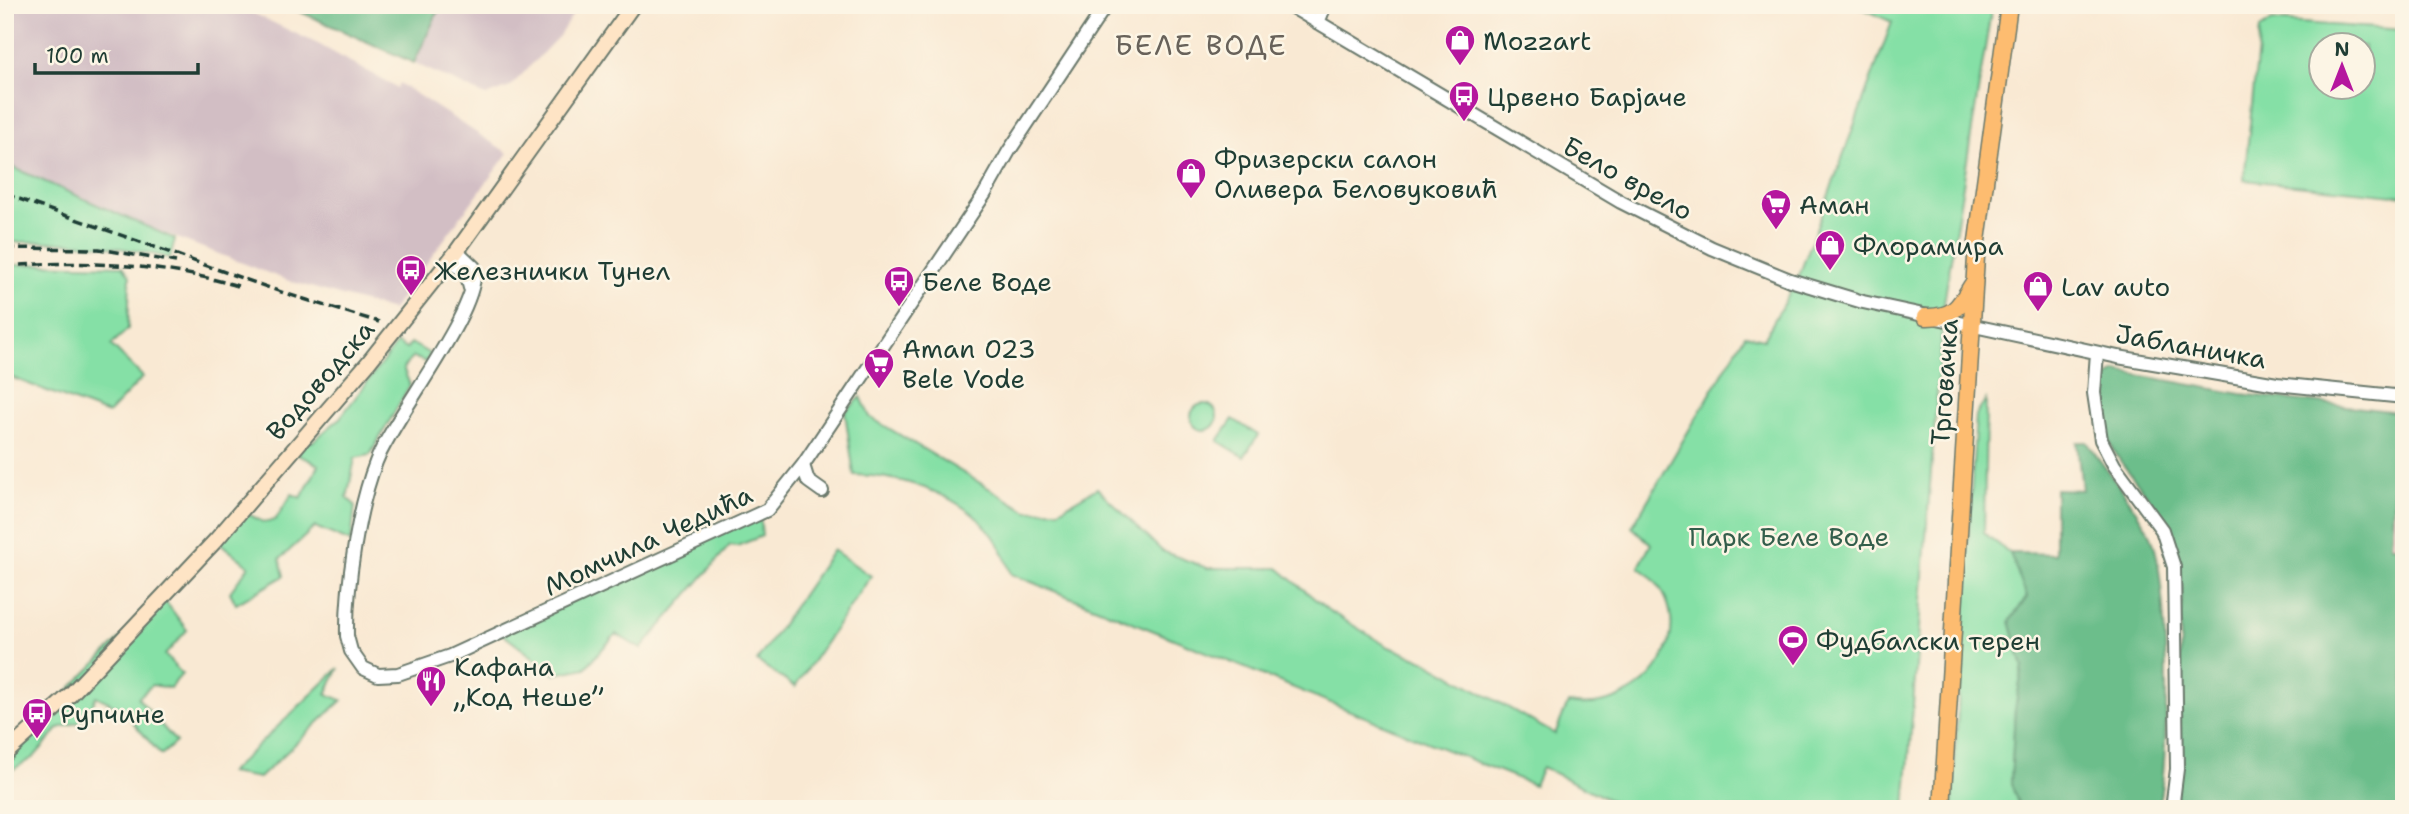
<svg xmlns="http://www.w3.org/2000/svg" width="2409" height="814" font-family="'Shantell Sans',sans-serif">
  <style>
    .built { fill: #f7d0ce }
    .industrial { fill: #d2bec4 }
    .green { fill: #85e0a6; stroke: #528e6d; stroke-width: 2; fill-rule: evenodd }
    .forest { fill: #6cbe8b; stroke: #467e60; stroke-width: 2 }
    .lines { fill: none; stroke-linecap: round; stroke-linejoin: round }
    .tertiary-casing { stroke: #6b796c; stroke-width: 16 }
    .secondary-casing { stroke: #6b796c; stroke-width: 18 }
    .primary-casing { stroke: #6b796c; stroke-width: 19 }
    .tertiary { stroke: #fff; stroke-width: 12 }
    .secondary { stroke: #fee4c5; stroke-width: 14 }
    .primary { stroke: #fdbc6f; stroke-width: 16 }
    .rail { stroke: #1f3d34; stroke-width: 3.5; stroke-dasharray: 10 5; stroke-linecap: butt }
    .labels { text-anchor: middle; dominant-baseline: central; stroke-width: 5; stroke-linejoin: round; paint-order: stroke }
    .poi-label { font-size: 26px; fill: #1f3d34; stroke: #fcf5e5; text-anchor: start }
    .street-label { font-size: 26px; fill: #1f3d34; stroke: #fcf5e5 }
    .park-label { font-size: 26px; fill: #335e4b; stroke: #fcf5e5 }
    .neighbourhood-label { font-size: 28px; letter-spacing: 2px; fill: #68625a; stroke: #fcf5e5 }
  </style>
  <rect width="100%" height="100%" fill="#fcf5e5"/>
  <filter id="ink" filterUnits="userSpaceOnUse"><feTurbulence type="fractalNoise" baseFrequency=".0143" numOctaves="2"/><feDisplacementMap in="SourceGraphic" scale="14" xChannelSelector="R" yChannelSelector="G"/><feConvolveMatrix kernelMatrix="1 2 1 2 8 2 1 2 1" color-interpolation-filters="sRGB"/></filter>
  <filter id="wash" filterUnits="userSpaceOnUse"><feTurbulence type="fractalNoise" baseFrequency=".00686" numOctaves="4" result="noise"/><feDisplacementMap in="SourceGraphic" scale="28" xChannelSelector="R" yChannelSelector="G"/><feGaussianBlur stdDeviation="1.57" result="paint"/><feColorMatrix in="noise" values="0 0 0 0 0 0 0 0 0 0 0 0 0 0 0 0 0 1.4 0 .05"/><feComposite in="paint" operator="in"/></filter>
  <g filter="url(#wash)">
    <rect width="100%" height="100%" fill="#f9e9d3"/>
    <!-- built -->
    <path class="built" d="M2398 412 2404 413V546L2391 547Z"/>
    <!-- industrial -->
    <path class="industrial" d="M5 5H236L320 45 397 88 399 83 508 153 392 310 289 281 115 214 5 164Z
      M441 5H579L559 36 510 87 486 96 414 63Z"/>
    <!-- green -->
    <path class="green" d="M1855 5H1992L1944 303 1905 809H1628L1542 767 1534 785C1359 716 1186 642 1011 574 1007 564 1004 552 998 543 970 497 906 476 854 475L845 412 861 397 870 417 1027 511 1059 510 1097 488 1162 551 1207 568H1278L1328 610 1389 647 1427 662 1555 734 1568 703C1650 717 1712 620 1639 567L1651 544 1632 527 1745 335 1764 339 1800 273 1892 22Z
      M2272 21 2404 30V196L2244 180 2260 29ZM2322 46H2364V88H2322Z
      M5 164 175 239 170 258C115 245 61 239 5 243Z
      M30 264 123 266 130 276 128 329 111 345 143 377 108 414 5 375V266Z
      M397 343 406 349 411 343 430 354 426 362 413 357 403 368 410 385 370 455 355 458 347 498 355 505 351 542 315 527 280 559 284 576 236 604 230 592 249 566 216 540 241 510 263 522 275 520 292 494 301 498 319 465 291 451 304 436 312 442 339 419Z
      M1986 400 1984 533 2010 553 2027 597 2010 621 2023 667 2015 709 2011 783 2020 809H1952L1976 415Z
      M1191 417a13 13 0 1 1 26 0a13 13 0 1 1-26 0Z
      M1233 419 1258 435 1244 457 1218 441Z
      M760 514 762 536 737 546 730 545 641 649 616 634 585 668 555 674 501 633Z
      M833 550 871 576 795 687 757 661Z
      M162 597 187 630 165 655 182 674 170 688 152 685 138 698 176 742 161 755 121 708 96 696 87 720 59 728 34 757 5 774V754Z
      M339 668 326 694 342 700 259 778 229 773Z"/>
    <!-- forest -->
    <path class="forest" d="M285 5H441L414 63Z
      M2116 371 2241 394 2398 412 2391 546H2404V809H2176L2182 585C2180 565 2177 546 2168 528 2137 468 2094 459 2103 381Z
      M2077 442H2087C2107 472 2133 502 2150 534 2169 569 2171 770 2157 809H2020L2011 783 2015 709 2023 667 2010 621 2027 597 2010 553 2055 554V489L2082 490Z"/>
  </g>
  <g filter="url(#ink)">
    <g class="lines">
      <!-- tertiary casing -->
      <g class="tertiary-casing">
        <path id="tertiary" d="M1289 5 1621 202 1712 248 1790 280 1863 302 2118 357 2277 384 2404 397
          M1318 23 1325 5
          M457 251 474 267C482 308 393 417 376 462 358 508 346 587 347 636L351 651 363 668 378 675 398 674 450 656 767 510 803 465 984 195 1009 151 1106 5
          M450 261 466 273 470 288
          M2097 353 2094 393 2101 440 2114 465 2162 530 2174 567 2177 769 2172 809
          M803 465 808 481 822 491"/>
      </g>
      <!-- secondary casing -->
      <g class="secondary-casing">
        <path id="secondary" d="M5 754 71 694 216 540 368 363 457 251 633 5"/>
      </g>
      <!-- primary casing -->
      <g class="primary-casing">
        <path id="primary" d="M1925 317C1953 318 1959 307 1972 285
          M1942 809 1977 241 2009 5"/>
      </g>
      <!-- tertiary -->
      <use href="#tertiary" class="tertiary"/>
      <!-- secondary -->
      <use href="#secondary" class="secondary"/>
      <!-- primary -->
      <use href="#primary" class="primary"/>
      <!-- rail -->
      <path class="rail" d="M5 194 284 293 379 322
        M5 248 99 249 176 262
        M5 266C83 260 163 264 238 286"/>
    </g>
  </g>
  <!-- icons -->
  <defs>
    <g id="shop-pin" transform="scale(1.575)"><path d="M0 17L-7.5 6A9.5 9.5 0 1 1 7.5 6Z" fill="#b5179e" stroke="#fcf5e5"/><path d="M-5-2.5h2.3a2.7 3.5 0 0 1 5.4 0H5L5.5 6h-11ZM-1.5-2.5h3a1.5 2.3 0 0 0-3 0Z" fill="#fff"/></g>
    <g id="bus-pin" transform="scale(1.575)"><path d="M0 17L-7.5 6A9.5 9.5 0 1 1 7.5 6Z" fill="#b5179e" stroke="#fcf5e5"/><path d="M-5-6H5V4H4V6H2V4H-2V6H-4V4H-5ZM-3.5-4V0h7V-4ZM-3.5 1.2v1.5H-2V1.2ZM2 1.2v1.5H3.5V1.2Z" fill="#fff"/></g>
    <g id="supermarket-pin" transform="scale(1.575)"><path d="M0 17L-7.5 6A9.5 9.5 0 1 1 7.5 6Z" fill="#b5179e" stroke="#fcf5e5"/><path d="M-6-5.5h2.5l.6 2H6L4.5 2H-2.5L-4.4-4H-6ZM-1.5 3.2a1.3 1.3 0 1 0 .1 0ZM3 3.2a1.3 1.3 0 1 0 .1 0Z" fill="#fff"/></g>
    <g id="stadium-pin" transform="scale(1.575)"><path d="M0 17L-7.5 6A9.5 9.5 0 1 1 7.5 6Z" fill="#b5179e" stroke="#fcf5e5"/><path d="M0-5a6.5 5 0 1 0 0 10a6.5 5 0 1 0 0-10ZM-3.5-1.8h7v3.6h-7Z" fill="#fff"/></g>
    <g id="restaurant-pin" transform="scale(1.575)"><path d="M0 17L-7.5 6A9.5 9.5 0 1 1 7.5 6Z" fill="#b5179e" stroke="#fcf5e5"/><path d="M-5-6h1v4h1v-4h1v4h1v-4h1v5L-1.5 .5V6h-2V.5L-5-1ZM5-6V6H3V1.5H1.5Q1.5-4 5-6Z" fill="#fff"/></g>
  </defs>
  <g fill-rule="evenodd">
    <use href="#shop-pin" x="1460" y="40"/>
    <use href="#bus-pin" x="1464" y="96"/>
    <use href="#shop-pin" x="1191" y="173"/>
    <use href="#supermarket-pin" x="1776" y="204"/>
    <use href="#shop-pin" x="1830" y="245"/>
    <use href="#bus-pin" x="411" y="270"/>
    <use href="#bus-pin" x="899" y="281"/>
    <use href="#shop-pin" x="2038" y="286"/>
    <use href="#supermarket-pin" x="879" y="363"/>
    <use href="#stadium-pin" x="1793" y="640"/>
    <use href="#restaurant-pin" x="431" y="681"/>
    <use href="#bus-pin" x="37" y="713"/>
  </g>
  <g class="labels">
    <!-- poi labels -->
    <g class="poi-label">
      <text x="1483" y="40">Mozzart</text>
      <text x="1487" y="96">Црвено Барјаче</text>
      <text x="1214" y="158">Фризерски салон<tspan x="1214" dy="30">Оливера Беловуковић</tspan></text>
      <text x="1799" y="204">Аман</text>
      <text x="1853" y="245">Флорамира</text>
      <text x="434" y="270">Железнички Тунел</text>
      <text x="922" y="281">Беле Воде</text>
      <text x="2061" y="286">Lav auto</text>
      <text x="902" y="348">Aman 023<tspan x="902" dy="30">Bele Vode</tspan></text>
      <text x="1816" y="640">Фудбалски терен</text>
      <text x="454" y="666">Кафана<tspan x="454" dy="30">„Код Неше”</tspan></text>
      <text x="60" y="713">Рупчине</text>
    </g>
    <!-- street labels -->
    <g class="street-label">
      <text transform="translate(1628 178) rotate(29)">Бело врело</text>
      <text transform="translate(2191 346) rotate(10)">Јабланичка</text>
      <text transform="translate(320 380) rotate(-49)">Водоводска</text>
      <text transform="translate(1944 382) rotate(-86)">Трговачка</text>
      <text transform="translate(648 540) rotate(-25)">Момчила Чедића</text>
    </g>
    <!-- park labels -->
    <g class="park-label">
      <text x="1789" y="536">Парк Беле Воде</text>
    </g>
    <!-- neighbourhood labels -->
    <g class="neighbourhood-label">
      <text x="1201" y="45">БЕЛЕ ВОДЕ</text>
    </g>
  </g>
  <!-- margin -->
  <rect width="2409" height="814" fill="none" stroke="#fcf5e5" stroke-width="28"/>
  <!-- north arrow -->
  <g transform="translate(2342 66)"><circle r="33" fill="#fcf5e5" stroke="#a4ab9e" stroke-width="2"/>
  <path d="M0-5L12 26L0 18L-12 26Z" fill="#b5179e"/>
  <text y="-10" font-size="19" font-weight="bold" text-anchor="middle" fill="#1f3d34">N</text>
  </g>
  <!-- scale -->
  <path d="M35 63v10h163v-10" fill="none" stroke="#1f3d34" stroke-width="3.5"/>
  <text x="46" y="63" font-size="21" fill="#1f3d34" stroke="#fcf5e5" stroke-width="5" paint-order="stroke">100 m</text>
</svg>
